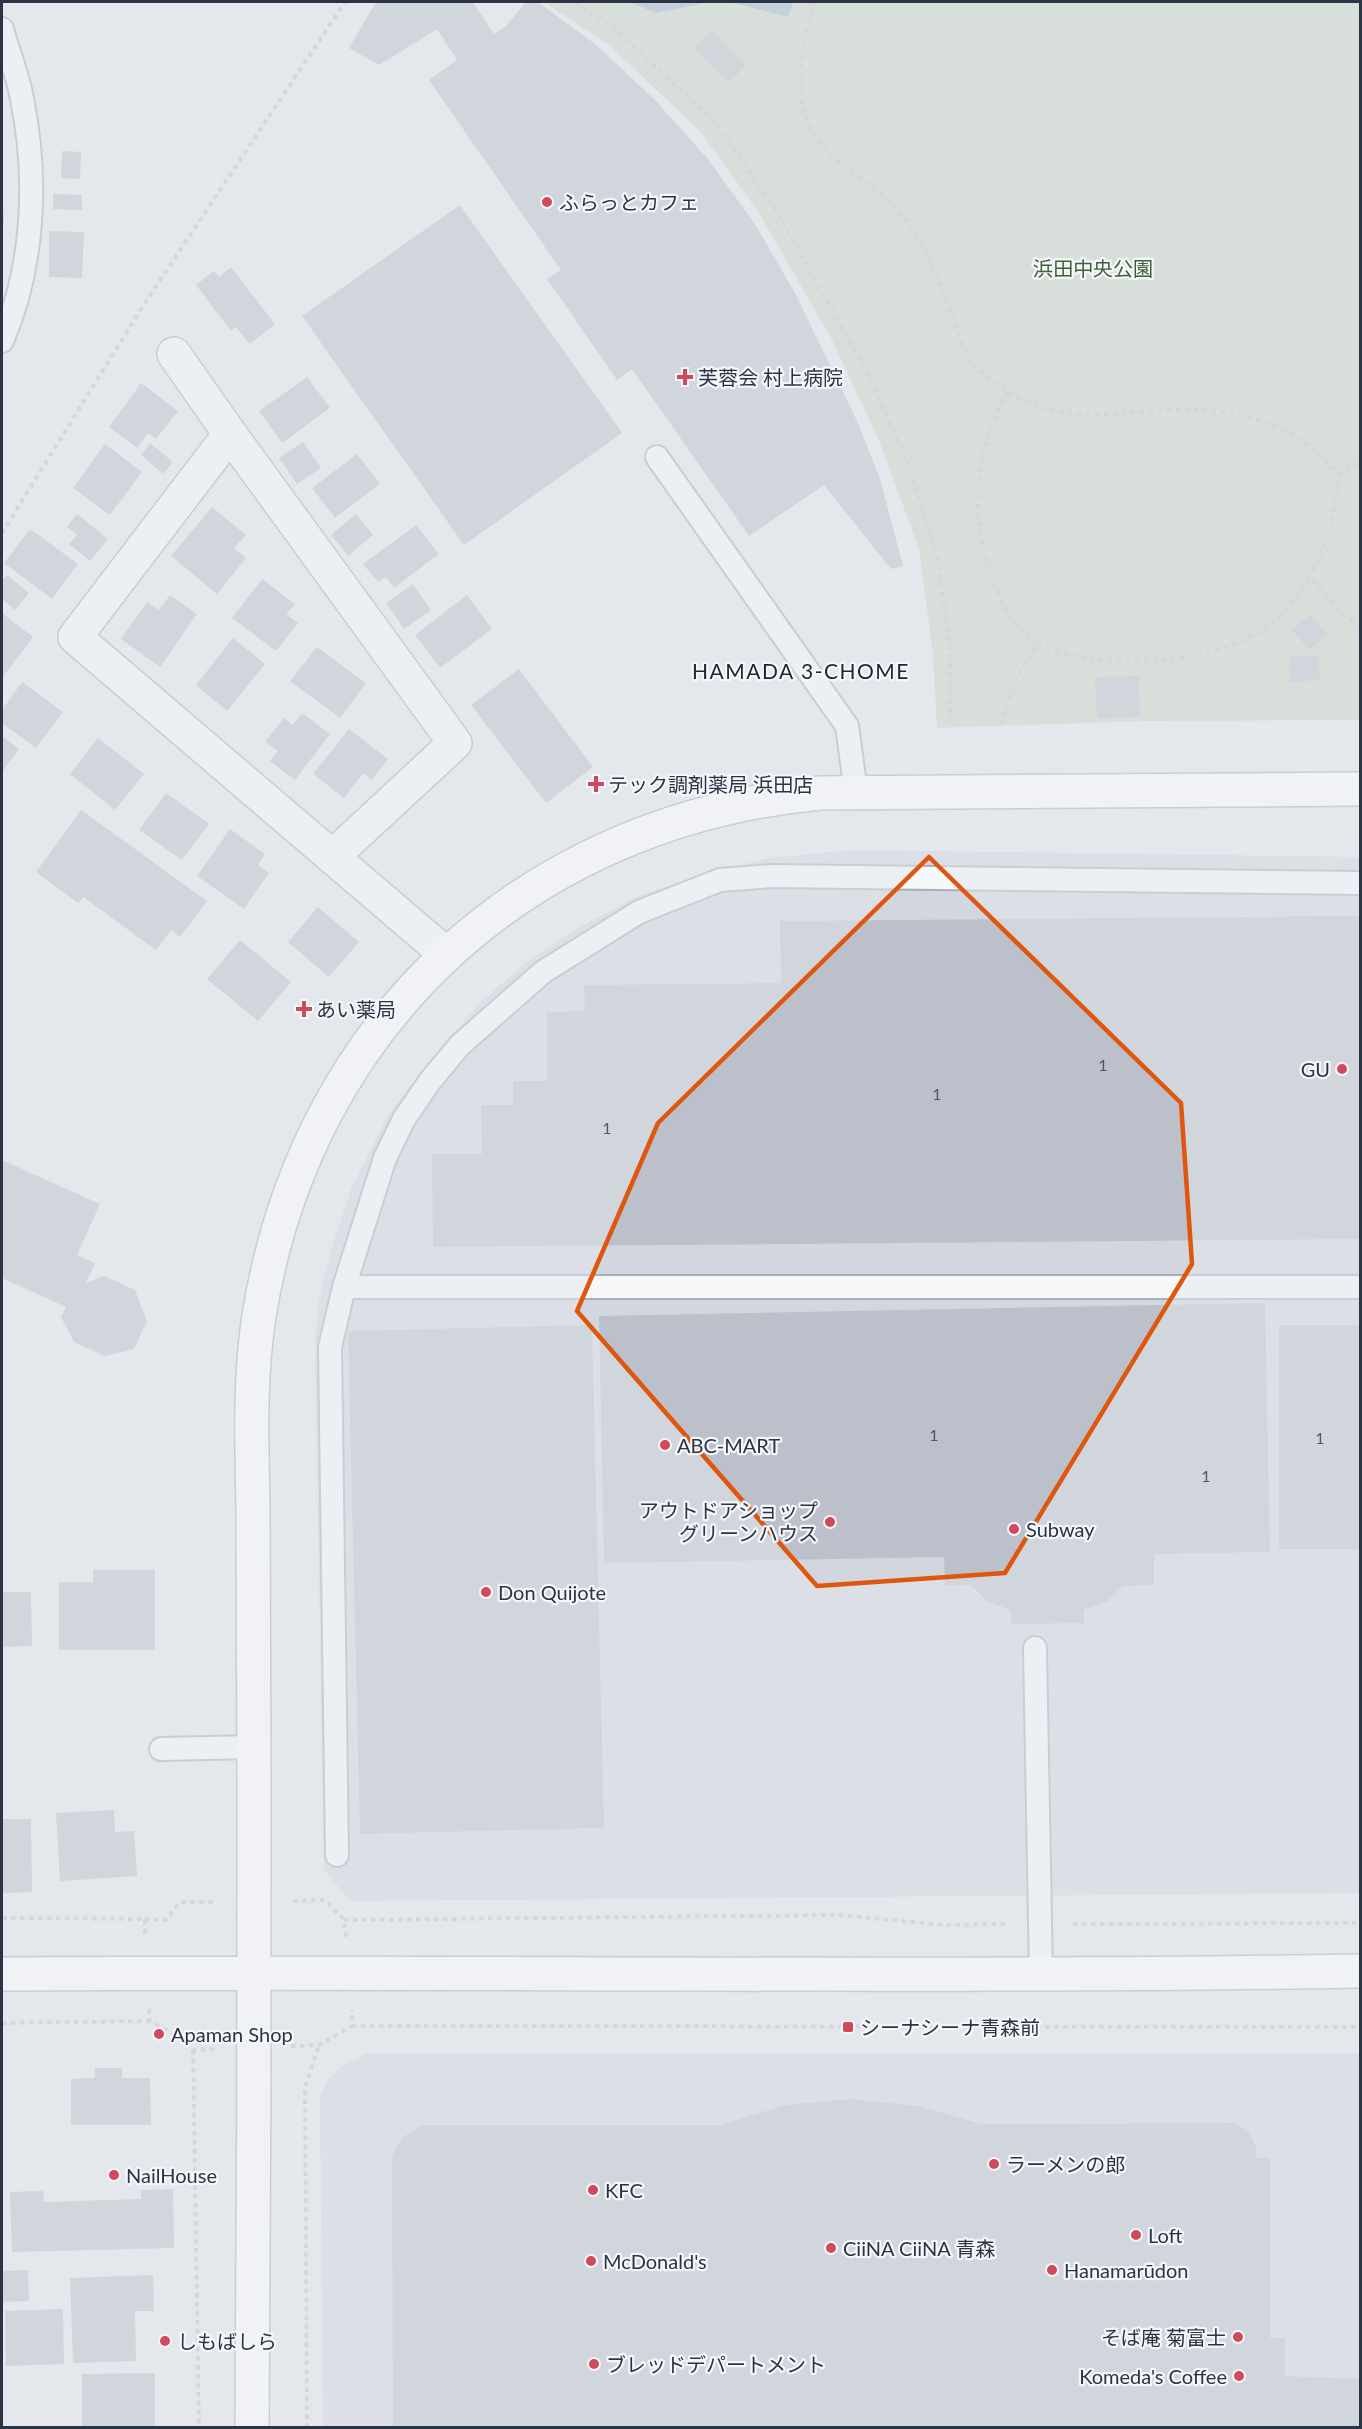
<svg xmlns="http://www.w3.org/2000/svg" width="1362" height="2429" font-family="Lato,'Noto Sans JP',sans-serif">
  <style>
    .built { fill: #d2d6de }
    .green { fill: #c9d6c5 }
    .water { fill: #9fb4cc }
    .building { fill: #bbc0ca }
    .lines { fill: none; stroke-linecap: round; stroke-linejoin: round }
    .lane-casing { stroke: #a9aeb7; stroke-width: 26 }
    .street-casing { stroke: #a9aeb7; stroke-width: 36 }
    .secondary-casing { stroke: #a9aeb7; stroke-width: 36 }
    .path { stroke: #c2c5cb; stroke-width: 4; stroke-dasharray: 4.5 4.5; stroke-linecap: butt }
    .lane { stroke: #f7f8fa; stroke-width: 22 }
    .street { stroke: #f7f8fa; stroke-width: 33 }
    .secondary { stroke: #fff; stroke-width: 33 }
    .marked { fill: none; stroke: #df570f; stroke-width: 4.5; stroke-linejoin: round }
    .poi-dot { fill: #d1495b; stroke: #f4f6f9; stroke-width: 2 }
    .labels { text-anchor: middle; dominant-baseline: central; stroke-width: 4.5; stroke-linejoin: round; paint-order: stroke }
    .number-label { font-size: 16px; fill: #4f5766 }
    .poi-label { font-size: 20px; fill: #2b3445; stroke: #f4f6f9; text-anchor: start }
    .park-label { font-size: 20px; fill: #3f6138; stroke: #f4f6f9 }
    .neighbourhood-label { font-size: 21px; letter-spacing: 1.5px; fill: #1d2536; stroke: #f4f6f9 }
  </style>
  <rect width="100%" height="100%" fill="#e4e7ec"/>
  <!-- built -->
  <path class="built" d="M852 850 1360 857V1893L350 1901 324 1870 315 1341 319 1298 332 1246 351 1189 388 1115 433 1057 481 1002 530 959 577 929 640 895 713 872 770 858Z
    M367 2053H1360V2427H323L320 2097 327 2081 343 2066Z"/>
  <!-- green -->
  <path class="green" d="M544 2H1360V720L1148 721 937 728 933 655 919 549 880 443 831 338 759 213 700 131 610 46Z"/>
  <!-- water -->
  <path class="water" d="M629 2H710L656 13Z
    M730 2H793L788 17Z"/>
  <!-- building -->
  <path class="building" d="M376 2H476L474 4 494 34 505 27 526 2H538L595 44 654 99 708 159 755 224 795 293 857 421 880 479 903 566 891 569 824 485 749 536 632 369 617 380 547 279 561 270 429 80 457 60 437 29 379 65 349 48Z
    M712 30 746 66 728 83 694 47Z
    M62 151 81 152 80 179 61 178Z
    M2 179 4 220 3 230H2Z
    M53 194 82 195V210L53 209Z
    M460 205 622 433 464 545 302 316Z
    M49 231 84 232 82 278 49 277Z
    M231 267 275 324 250 344 236 327 231 331 196 285 214 271 219 277Z
    M307 377 330 408 282 443 259 411Z
    M141 383 178 411 156 439 148 433 137 448 109 427Z
    M303 442 321 468 297 484 279 458Z
    M150 443 173 462 163 474 141 455Z
    M105 444 142 472 110 515 73 488Z
    M357 454 380 484 335 518 312 488Z
    M212 507 246 535 234 548 246 558 217 594 171 556Z
    M77 514 108 539 90 561 69 544 77 535 67 527Z
    M356 514 373 535 348 556 331 535Z
    M416 525 439 554 394 588 386 577 378 582 363 564Z
    M30 529 78 564 52 599 4 563Z
    M7 575 29 593 15 610 2 599V581Z
    M262 579 295 604 286 614 298 623 276 651 232 618Z
    M413 584 431 610 404 629 386 603Z
    M170 595 197 614 160 667 121 639 147 602 159 610Z
    M467 595 492 629 440 668 415 635Z
    M2 613 33 637 2 678Z
    M1310 614 1328 634 1309 650 1292 630Z
    M233 638 265 664 227 711 196 685Z
    M317 647 366 683 340 718 290 681Z
    M1318 655 1320 680 1290 682 1289 657Z
    M519 669 593 767 546 803 471 705Z
    M1139 676 1140 717 1097 719 1095 677Z
    M22 682 63 712 36 748 2 723V710Z
    M302 713 330 734 295 780 270 761 278 751 265 742 284 718 293 725Z
    M349 729 388 759 372 780 363 773 344 798 313 774Z
    M2 736 19 749 2 772Z
    M98 738 144 774 115 810 70 774Z
    M166 793 209 824 182 860 139 830Z
    M81 810 207 901 180 937 171 930 156 950 83 897 78 903 36 872Z
    M230 829 265 854 258 865 269 873 244 909 197 876Z
    M318 907 359 942 329 977 288 942Z
    M1360 916V1239L433 1247 432 1154H482L481 1105H513V1081H547V1012L585 1011 584 985 781 983 780 921Z
    M240 940 291 982 258 1021 207 979Z
    M2 1160 100 1204 77 1255 95 1263 86 1283 104 1276 135 1290 147 1321 134 1349 105 1356 74 1342 61 1317 66 1307 2 1278Z
    M1265 1303 1270 1552 1154 1554V1585L1123 1586 1108 1601 1084 1610V1623L1011 1624V1610L988 1602 971 1585 945 1586 944 1557 604 1563 599 1316Z
    M592 1325 604 1828 360 1834 348 1331Z
    M1279 1325H1360V1549H1279Z
    M93 1570H155V1650H59V1582H93Z
    M2 1592H31L32 1646 2 1647Z
    M114 1810 115 1832 134 1831 137 1876 60 1881 56 1813Z
    M2 1819H31L32 1892 2 1893Z
    M95 2068H122V2078H150L151 2125H71V2079L95 2078Z
    M851 2099 918 2106 982 2124 1233 2123 1249 2131 1256 2148V2158H1270V2338H1285V2376L1360 2379V2428H393L392 2156 403 2137 422 2125H721L785 2105Z
    M173 2189 174 2248 12 2252 10 2192 43 2191 44 2202 141 2199V2190Z
    M28 2270 29 2301 2 2302V2271Z
    M153 2275 154 2311H135L136 2361 73 2363 70 2278Z
    M63 2309 64 2364 6 2366 5 2311Z
    M155 2373V2428H82V2374Z"/>
  <g class="lines">
    <!-- lane casing -->
    <g class="lane-casing">
      <path id="lane" d="M2 29C8 52 18 75 22 99 38 178 34 267 2 341
        M657 457 847 726 856 792
        M344 1287H1360
        M1035 1648 1041 1976
        M161 1749 254 1747
        M337 1855 330 1347 344 1287 385 1158 404 1119 430 1081 460 1045 543 972 639 912 720 880 772 876 1360 883"/>
    </g>
    <!-- street casing -->
    <g class="street-casing">
      <path id="street" d="M174 354 230 434
        M332 857 455 743 230 434 75 637 447 955"/>
    </g>
    <!-- secondary casing -->
    <g class="secondary-casing">
      <path id="secondary" d="M2 1974C455 1971 907 1978 1360 1971
        M252 2428C253 2216 255 2005 254 1793 254 1699 253 1605 253 1510 252 1446 249 1380 259 1316 306 1022 526 821 820 793L1360 789"/>
    </g>
    <!-- path -->
    <path class="path" d="M575 2 618 32 712 119 772 204 867 372 909 465 938 560 950 648V725
      M814 2C799 58 785 118 837 161 858 179 882 192 900 213 928 243 941 289 956 327 960 337 964 352 970 360 979 371 997 385 1008 392 1054 421 1099 415 1149 411 1223 405 1288 416 1339 474L1331 529 1310 578
      M1008 392C973 452 969 522 995 586 1004 610 1016 630 1038 644
      M1339 474 1360 463
      M2 533 141 309 345 2
      M1001 725 1017 676 1038 644C1097 671 1194 666 1252 636 1277 623 1294 601 1310 578L1344 615 1360 628
      M293 1901 325 1900 344 1920 346 1937
      M2 1918 145 1919V1936
      M145 1919 166 1920 180 1902H216
      M344 1920 839 1915 944 1925 1008 1924
      M1073 1924 1360 1923
      M149 2009 150 2021 177 2036 193 2050 217 2049
      M2 2023 150 2021
      M352 2026 1360 2027
      M291 2046 319 2045 352 2026V2010
      M193 2050 199 2428
      M307 2428 305 2087 319 2045"/>
    <!-- lane -->
    <use href="#lane" class="lane"/>
    <!-- street -->
    <use href="#street" class="street"/>
    <!-- secondary -->
    <use href="#secondary" class="secondary"/>
  </g>
  <!-- marked area -->
  <path d="M0 0H1362V2429H0ZM929 857 1181 1103 1192 1264 1005 1573 817 1586 577 1311 658 1123Z" fill="#e4e7ec" fill-opacity=".55" fill-rule="evenodd"/>
  <path class="marked" d="M929 857 1181 1103 1192 1264 1005 1573 817 1586 577 1311 658 1123Z"/>
  <!-- markers -->
  <g class="poi-dot">
    <circle cx="547" cy="202" r="6"/>
    <path d="M682 368h6v6h6v6h-6v6h-6v-6h-6v-6h6z"/>
    <path d="M593 775h6v6h6v6h-6v6h-6v-6h-6v-6h6z"/>
    <path d="M301 1000h6v6h6v6h-6v6h-6v-6h-6v-6h6z"/>
    <circle cx="1342" cy="1069" r="6"/>
    <circle cx="665" cy="1445" r="6"/>
    <circle cx="830" cy="1522" r="6"/>
    <circle cx="1014" cy="1529" r="6"/>
    <circle cx="486" cy="1592" r="6"/>
    <rect x="842" y="2021" width="12" height="12" rx="3"/>
    <circle cx="159" cy="2034" r="6"/>
    <circle cx="994" cy="2164" r="6"/>
    <circle cx="114" cy="2175" r="6"/>
    <circle cx="593" cy="2190" r="6"/>
    <circle cx="1136" cy="2235" r="6"/>
    <circle cx="831" cy="2248" r="6"/>
    <circle cx="591" cy="2261" r="6"/>
    <circle cx="1052" cy="2270" r="6"/>
    <circle cx="1238" cy="2337" r="6"/>
    <circle cx="165" cy="2341" r="6"/>
    <circle cx="594" cy="2364" r="6"/>
    <circle cx="1239" cy="2376" r="6"/>
  </g>
  <g class="labels">
    <!-- number labels -->
    <g class="number-label">
      <text x="1103" y="1064">1</text>
      <text x="937" y="1093">1</text>
      <text x="607" y="1127">1</text>
      <text x="934" y="1434">1</text>
      <text x="1320" y="1437">1</text>
      <text x="1206" y="1475">1</text>
    </g>
    <!-- poi labels -->
    <g class="poi-label">
      <text x="559" y="202">ふらっとカフェ</text>
      <text x="698" y="377">芙蓉会 村上病院</text>
      <text x="608" y="784">テック調剤薬局 浜田店</text>
      <text x="316" y="1009">あい薬局</text>
      <text x="1330" y="1069" text-anchor="end">GU</text>
      <text x="677" y="1445">ABC-MART</text>
      <text x="818" y="1510" text-anchor="end">アウトドアショップ<tspan x="818" dy="23">グリーンハウス</tspan></text>
      <text x="1026" y="1529">Subway</text>
      <text x="498" y="1592">Don Quijote</text>
      <text x="860" y="2027">シーナシーナ青森前</text>
      <text x="171" y="2034">Apaman Shop</text>
      <text x="1006" y="2164">ラーメンの郎</text>
      <text x="126" y="2175">NailHouse</text>
      <text x="605" y="2190">KFC</text>
      <text x="1148" y="2235">Loft</text>
      <text x="843" y="2248">CiiNA CiiNA 青森</text>
      <text x="603" y="2261">McDonald's</text>
      <text x="1064" y="2270">Hanamarūdon</text>
      <text x="1226" y="2337" text-anchor="end">そば庵 菊富士</text>
      <text x="177" y="2341">しもばしら</text>
      <text x="606" y="2364">ブレッドデパートメント</text>
      <text x="1227" y="2376" text-anchor="end">Komeda's Coffee</text>
    </g>
    <!-- park labels -->
    <g class="park-label">
      <text x="1093" y="268">浜田中央公園</text>
    </g>
    <!-- neighbourhood labels -->
    <g class="neighbourhood-label">
      <text x="801" y="670">HAMADA 3-CHOME</text>
    </g>
  </g>
  <!-- border -->
  <rect width="1362" height="2429" fill="none" stroke="#2b3445" stroke-width="6"/>
</svg>
